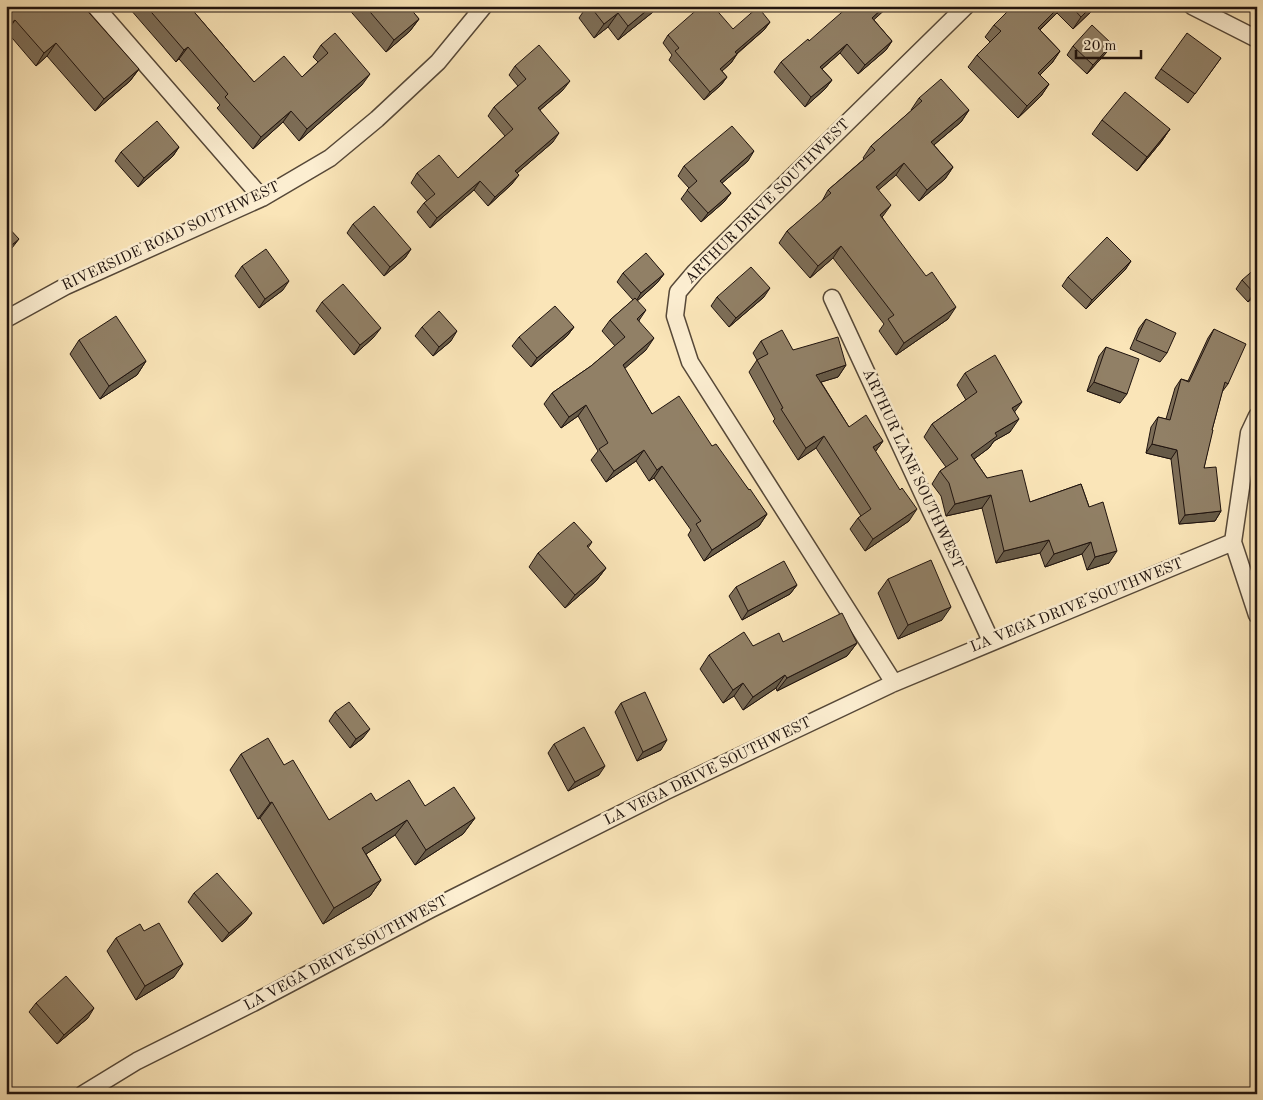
<svg xmlns="http://www.w3.org/2000/svg" width="1263" height="1100" font-family="'Old Standard TT',serif">
  <style>
    .lines { fill: none; stroke-linecap: round; stroke-linejoin: round }
    .street-casing { stroke: #564838; stroke-width: 19 }
    .street { stroke: #fceed1; stroke-width: 16 }
    .wall { fill: #7d6e58; stroke: #1f130e }
    .shaded-wall { fill: #665a47; stroke: #1f130e }
    .building { fill: #918066; stroke: #1f130e }
    .labels { text-anchor: middle; dominant-baseline: central; stroke-width: 5; stroke-linejoin: round; paint-order: stroke }
    .street-label { font-size: 15px; fill: #1f130e; stroke: #fceed1 }
  </style>
  <rect width="100%" height="100%" fill="#fae5b8"/>
  <filter id="stains"><feTurbulence type="fractalNoise" baseFrequency=".004" numOctaves="4"/><feColorMatrix values="0 0 0 0 .2 0 0 0 0 .09 0 0 0 0 .02 0 0 0 .5 -.17"/></filter>
  <radialGradient id="worn" r=".72"><stop offset=".6" stop-color="#630" stop-opacity="0"/><stop offset="1" stop-color="#630" stop-opacity=".3"/></radialGradient>
  <g class="lines">
    <!-- street casing -->
    <g class="street-casing">
      <path id="street" d="M95 6 262 198
        M1192 6 1257 39
        M832 298 991 641
        M6 319 66 286 262 198 330 158 377 119 438 62 484 6
        M1257 416 1249 433 1233 542 1257 615
        M894 683 690 362 675 316 678 292 695 272 966 6
        M83 1094 137 1061 253 1003 431 909 664 792 894 683 1233 542"/>
    </g>
    <!-- street -->
    <use href="#street" class="street"/>
  </g>
  <!-- wall -->
  <path class="wall" d="M6 6 139 69 130 81 95 111 47 56 36 66 7 32Z
    M133 6H189L254 82 302 77 318 62 313 57 321 45 362 85 299 141 283 122 253 149 217 108 220 105 179 59 176 62 130 9Z
    M346 6H418L412 11 419 19 410 31 386 52Z
    M587 6H657L653 12 618 40 608 27 594 38 579 18Z
    M1013 6H1097L1073 29 1057 13 1040 30 1060 51 1052 63 1040 75 1049 84 1041 96 1018 118 968 67 977 55 990 42 985 37 994 25Z
    M874 20 892 41 886 50 858 74 840 53 822 69 832 80 825 89 805 107 774 72 781 62 809 41Z
    M770 22 764 30 737 54 731 63 722 71 727 77 721 85 704 100 669 60 672 55 663 43 668 35 733 29Z
    M1073 46 1106 53 1087 74 1067 55Z
    M1221 58 1188 103 1155 78 1161 69Z
    M515 66 563 90 540 110 553 142 517 173 512 184 488 206 474 190 430 228 417 212 424 203 427 201 411 183 417 173 458 178 505 136 488 116 494 107 518 86 509 75Z
    M919 98 969 110 961 122 934 145 953 167 945 179 919 201 896 175 878 190 883 216 882 217 948 319 896 355 879 331 884 324 833 258 810 278 779 243 787 231 821 203 828 190 864 159 863 158 871 146 912 110H911Z
    M1102 120 1170 129 1161 142 1137 171 1092 134Z
    M179 147 173 156 138 187 115 161 121 152Z
    M748 161 722 183 731 193 724 202 701 222 681 199 689 188 678 176 684 166Z
    M353 224 411 249 405 258 384 276 347 233Z
    M1131 261 1125 270 1086 309 1062 286 1068 277Z
    M242 266 283 290 259 308 235 276Z
    M623 273 664 274 657 283 637 301 639 321 646 350 624 368 652 414 712 446 749 490 767 514 759 526 704 561 688 535 691 530 654 478 649 481 636 461 606 482 591 460 598 451 578 416 561 428 544 404 552 393 591 366 615 346 602 331 610 320 633 300 617 282Z
    M1242 280 1257 294 1248 302 1236 289Z
    M717 297H764L729 327 711 306Z
    M322 302 374 337 354 355 316 311Z
    M1146 319 1167 353 1160 362 1130 349 1139 328Z
    M422 327 451 341 433 356 415 336Z
    M574 327 567 336 531 367 512 346 519 337Z
    M1214 329 1228 384 1222 392 1212 430 1204 468 1221 511 1215 521 1179 524 1171 459 1146 453 1151 427 1158 417 1166 419 1175 388 1181 379 1188 381 1208 338Z
    M79 340 146 361 137 375 100 399 70 354Z
    M761 341 846 365 838 377 821 382 849 427 883 441 875 452 909 521 865 551 850 529 858 518 861 516 816 448 798 460 773 421 775 419 749 372 757 360 753 353Z
    M1106 347 1120 403 1087 391 1099 356Z
    M965 373 1015 412 1010 432 994 441 989 448 974 459 987 478 1030 502 1081 484 1109 563 1087 570 1082 554 1045 567 1040 553 996 563 982 508 946 516 941 496 932 484 940 471 946 467 924 437 932 424 966 400 957 385Z
    M592 542 588 548 606 568 596 581 565 608 529 567 538 553Z
    M888 579 942 620 898 639 878 593Z
    M797 585 790 594 742 620 729 596 736 587Z
    M783 642 857 643 847 656 777 691 776 688 743 710 734 696 723 703 700 669 709 655 753 646Z
    M621 703 661 750 637 761 615 712Z
    M335 712 363 738 350 748 329 721Z
    M554 744 599 775 568 791 548 753Z
    M241 754 284 765 329 820 376 801 425 806 475 818 463 834 415 865 395 835 366 854 381 880 370 896 323 924 260 818 258 819 230 770Z
    M194 893 252 913 245 922 222 942 188 902Z
    M116 938 174 977 136 1000 107 951Z
    M36 1003 88 1018 57 1044 29 1012Z"/>
  <!-- shaded-wall -->
  <path class="shaded-wall" d="M412 6H418L401 21 410 8Z
    M652 6H657L653 12 618 40 628 26Z
    M885 6H889L866 27 872 18Z
    M1060 6H1062L1057 13 1029 40 1038 28Z
    M1092 6H1097L1073 29 1081 17Z
    M618 13 608 27 594 38 604 24Z
    M419 19 410 31 386 52 394 40Z
    M15 20 7 32 6 33V27Z
    M770 22 764 30 729 60 735 52Z
    M892 41 886 50 858 74 865 65Z
    M56 43 47 56 36 66 44 53Z
    M847 44 840 53 814 76 820 67Z
    M1112 44 1106 53 1087 74 1093 65Z
    M188 47 179 59 176 62 184 50Z
    M1060 51 1052 63 1030 85 1038 73Z
    M737 54 731 63 714 78 720 69Z
    M139 69 130 81 95 111 104 99Z
    M370 74 362 85 299 141 307 129Z
    M727 77 721 85 704 100 710 92Z
    M832 80 825 89 805 107 811 97Z
    M570 81 563 90 532 117 538 108Z
    M1049 84 1041 96 1018 118 1027 106Z
    M969 110 961 122 923 154 931 142Z
    M291 111 283 122 253 149 261 137Z
    M1170 129 1161 142 1137 171 1147 157Z
    M559 133 553 142 509 180 515 171Z
    M179 147 173 156 138 187 144 178Z
    M754 151 748 161 714 190 720 181Z
    M904 163 896 175 868 199 876 187Z
    M953 167 945 179 919 201 927 190Z
    M519 175 512 184 488 206 495 197Z
    M480 181 474 190 430 228 437 218Z
    M731 193 724 202 701 222 708 213Z
    M891 205 883 216 872 226 880 215Z
    M19 239 12 248 6 253V250Z
    M841 246 833 258 810 278 818 266Z
    M411 249 405 258 384 276 390 267Z
    M1131 261 1125 270 1086 309 1092 300Z
    M664 274 657 283 635 303 641 293Z
    M289 281 283 290 259 308 265 299Z
    M770 288 764 297 729 327 736 318Z
    M1257 290V294L1248 302 1254 293Z
    M956 307 948 319 896 355 904 343Z
    M646 310 638 322 637 319Z
    M574 327 567 336 531 367 537 358Z
    M381 328 374 337 354 355 360 345Z
    M457 331 451 341 433 356 439 347Z
    M654 338 646 350 615 377 623 365Z
    M146 361 137 375 100 399 109 386Z
    M846 365 838 377 808 386 816 375Z
    M1094 382 1127 394 1120 403 1087 391Z
    M1022 402 1013 414 1012 408Z
    M586 405 578 416 561 428 569 417Z
    M1019 419 1010 432 994 441 989 448 962 468 971 455 995 433Z
    M824 436 816 448 798 460 806 448Z
    M883 441 875 452 873 447Z
    M1152 444 1177 450 1171 459 1146 453Z
    M644 450 636 461 606 482 614 471Z
    M662 466 654 478 649 481 657 470Z
    M991 495 982 508 946 516 955 504Z
    M917 509 909 521 865 551 873 539Z
    M1221 511 1215 521 1179 524 1185 515Z
    M767 514 759 526 704 561 712 550Z
    M1049 540 1040 553 996 563 1004 551Z
    M1091 542 1082 554 1045 567 1054 554Z
    M1117 551 1109 563 1087 570 1095 557Z
    M606 568 596 581 565 608 575 595Z
    M797 585 790 594 742 620 748 611Z
    M951 607 942 620 898 639 908 625Z
    M857 643 847 656 777 691 787 678Z
    M785 675 776 688 743 710 753 697Z
    M743 683 734 696 723 703 733 690Z
    M370 729 363 738 350 748 356 739Z
    M667 740 661 750 637 761 643 752Z
    M605 766 599 775 568 791 575 782Z
    M272 802 260 818 258 819 270 803Z
    M475 818 463 834 415 865 426 850Z
    M407 820 395 835 351 864 362 848Z
    M381 880 370 896 323 924 334 908Z
    M252 913 245 922 222 942 229 933Z
    M183 964 174 977 136 1000 145 986Z
    M94 1008 88 1018 57 1044 64 1035Z"/>
  <!-- building -->
  <path class="building" d="M6 6H83L139 69 104 99 56 43 44 53 15 20 6 27Z
    M146 6H189L254 82 284 56 302 77 328 53 321 45 335 33 370 74 307 129 291 111 261 137 225 97 228 94 188 47 184 50Z
    M365 6H412L410 8 419 19 394 40Z
    M590 6H652L628 26 618 13 604 24Z
    M701 6H713L733 29 758 7 770 22 735 52 737 54 720 69 727 77 710 92 675 51 679 48 668 35Z
    M849 6H885L872 18 892 41 865 65 847 44 820 67 832 80 811 97 781 62 808 39 809 41Z
    M1013 6H1060L1038 28 1060 51 1038 73 1049 84 1027 106 977 55 1001 31 994 25Z
    M1071 6H1092L1081 17Z
    M1092 25 1112 44 1093 65 1073 46Z
    M1187 33 1221 58 1195 94 1161 69Z
    M539 45 570 81 538 108 559 133 515 171 519 175 495 197 480 181 437 218 424 203 435 194 417 173 439 155 458 178 513 129 494 107 526 79 515 66Z
    M941 79 969 110 931 142 953 167 927 190 904 163 876 187 891 205 880 215 926 276 932 272 956 307 904 343 888 319 894 315 841 246 818 266 787 231 831 193 828 190 875 150 871 146 922 101 919 98Z
    M1125 92 1170 129 1147 157 1102 120Z
    M157 121 179 147 144 178 121 152Z
    M732 126 754 151 720 181 731 193 708 213 687 190 697 181 684 166Z
    M374 206 411 249 390 267 353 224Z
    M6 225 19 239 6 250Z
    M1107 237 1131 261 1092 300 1068 277Z
    M266 249 289 281 265 299 242 266Z
    M646 253 664 274 641 293 623 273Z
    M751 267 770 288 736 318 717 297Z
    M1257 267V290L1254 293 1242 280Z
    M343 284 381 328 360 345 322 302Z
    M635 298 646 310 637 319 654 338 623 365 652 414 679 396 712 446 716 444 749 490 750 489 767 514 712 550 696 524 701 521 662 466 657 470 644 450 614 471 599 449 608 443 586 405 569 417 552 393 591 366 625 337 610 320Z
    M555 306 574 327 537 358 519 337Z
    M439 311 457 331 439 347 422 327Z
    M116 316 146 361 109 386 79 340Z
    M1146 319 1176 333 1167 353 1136 340Z
    M1214 329 1246 344 1228 384 1225 382 1212 430H1213L1204 468 1216 467 1221 511 1185 515 1177 450 1152 444 1158 417 1170 420 1181 379 1189 382Z
    M782 330 793 350 838 337 846 365 816 375 849 427 866 415 883 441 873 447 900 490 902 488 917 509 873 539 858 518 871 509 824 436 806 448 781 409 783 408 757 360 768 354 761 341Z
    M1106 347 1139 359 1127 394 1094 382Z
    M995 355 1022 402 1012 408 1019 419 995 433 997 436 971 455 987 478 1022 470 1030 502 1081 484 1089 507 1103 502 1117 551 1095 557 1091 542 1054 554 1049 540 1004 551 991 495 955 504 949 483 940 471 958 459 932 424 977 392 965 373Z
    M574 522 592 542 587 546 606 568 575 595 538 553Z
    M931 560 951 607 908 625 888 579Z
    M784 561 797 585 748 611 736 587Z
    M842 613 857 643 787 678 785 675 753 697 743 683 733 690 709 655 744 632 753 646 779 633 783 642Z
    M645 692 667 740 643 752 621 703Z
    M349 702 370 729 356 739 335 712Z
    M584 727 605 766 575 782 554 744Z
    M268 738 284 765 293 760 329 820 371 793 376 801 409 780 425 806 454 787 475 818 426 850 407 820 362 848 381 880 334 908 272 802 270 803 241 754Z
    M217 873 252 913 229 933 194 893Z
    M159 923 183 964 145 986 116 938 140 924 144 931Z
    M66 976 94 1008 64 1035 36 1003Z"/>
  <g class="labels">
    <!-- street labels -->
    <g class="street-label">
      <text transform="translate(768 202) rotate(-45)">ARTHUR DRIVE SOUTHWEST</text>
      <text transform="translate(171 237) rotate(-25)">RIVERSIDE ROAD SOUTHWEST</text>
      <text transform="translate(912 469) rotate(65)">ARTHUR LANE SOUTHWEST</text>
      <text transform="translate(1077 606) rotate(-22)">LA VEGA DRIVE SOUTHWEST</text>
      <text transform="translate(708 772) rotate(-26)">LA VEGA DRIVE SOUTHWEST</text>
      <text transform="translate(346 954) rotate(-28)">LA VEGA DRIVE SOUTHWEST</text>
    </g>
  </g>
  <!-- margin -->
  <rect width="1263" height="1100" fill="none" stroke="#fae5b8" stroke-width="25"/>
  <rect x="8" y="8" width="1248" height="1085" fill="none" stroke="#1f130e" stroke-width="2.5"/>
  <rect x="12" y="12" width="1238" height="1075" fill="none" stroke="#1f130e"/>
  <!-- scale -->
  <path d="M1076 50v8h65v-8" fill="none" stroke="#1f130e" stroke-width="2.5"/>
  <text x="1083" y="50" font-size="15" fill="#1f130e" stroke="#fceed1" stroke-width="4" paint-order="stroke">20 m</text>
  <rect width="100%" height="100%" filter="url(#stains)"/>
  <rect width="100%" height="100%" fill="url(#worn)"/>
</svg>
